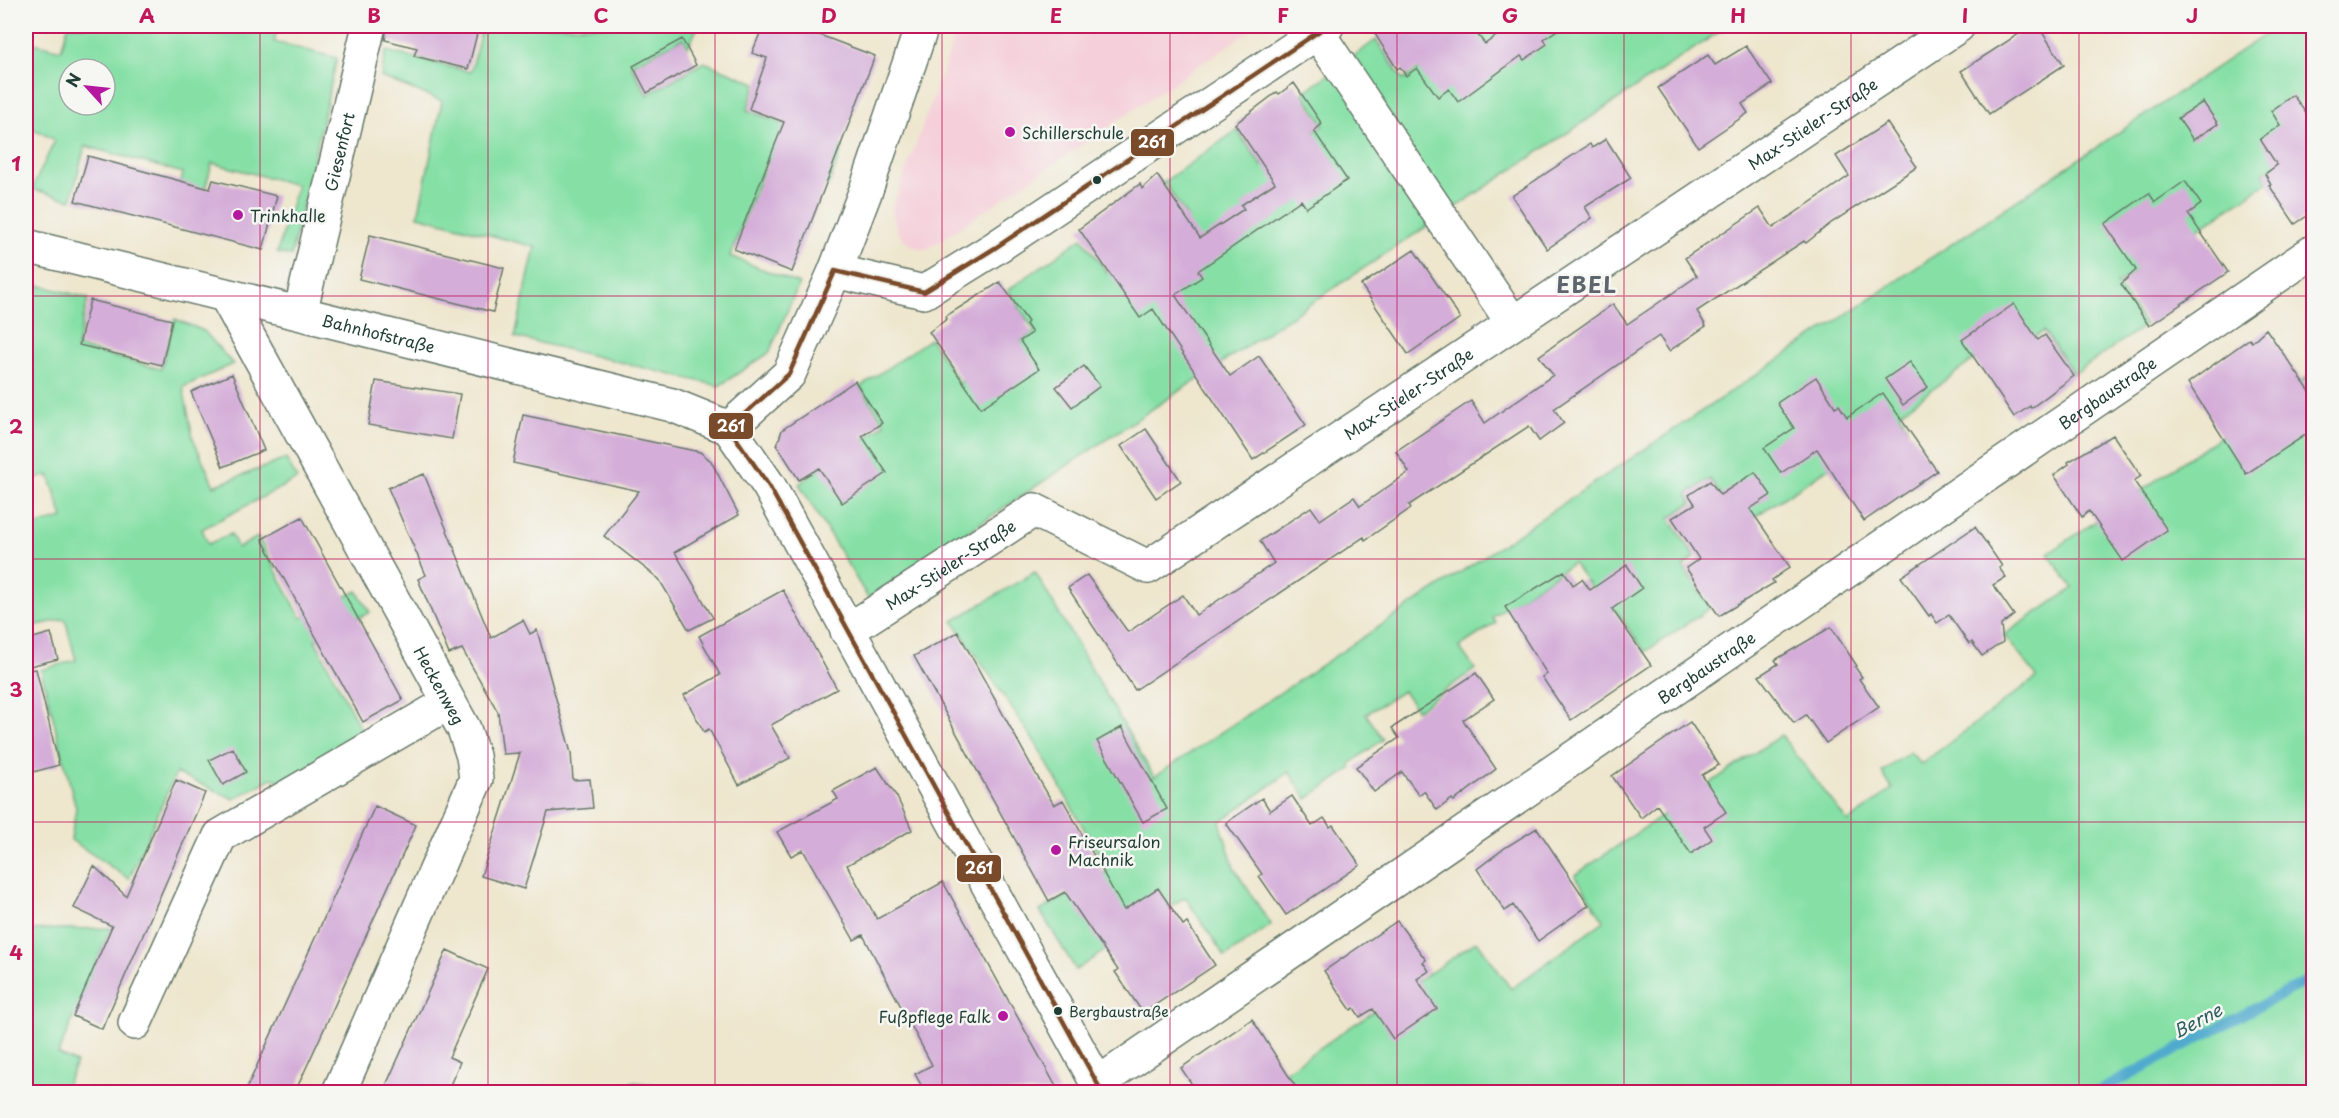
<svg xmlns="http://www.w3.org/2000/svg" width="2339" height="1118" font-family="'Playpen Sans',sans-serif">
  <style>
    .built { fill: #f5cfd9 }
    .green { fill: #86e0a6; stroke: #528e6d; stroke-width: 1.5; fill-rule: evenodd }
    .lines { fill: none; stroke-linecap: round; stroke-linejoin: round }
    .stream { stroke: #51aace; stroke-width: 10 }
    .building { fill: #d4add8 }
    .minor-casing { stroke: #67786a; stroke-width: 36 }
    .minor { stroke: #fff; stroke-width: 33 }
    .bus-1-casing { stroke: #f6f6f2; stroke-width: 9 }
    .bus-1 { stroke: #7a4b2a; stroke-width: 4.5 }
    .grid { fill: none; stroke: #c2185b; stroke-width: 1.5; stroke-opacity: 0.55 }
    .poi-dot { fill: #b5179e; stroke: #f6f6f2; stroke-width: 2 }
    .bus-dot { fill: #1f3d34; stroke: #f6f6f2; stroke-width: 2 }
    .labels { text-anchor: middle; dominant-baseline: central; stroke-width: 5; stroke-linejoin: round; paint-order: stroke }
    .bus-label { font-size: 14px; fill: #1f3d34; stroke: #f6f6f2; text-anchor: start }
    .street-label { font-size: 16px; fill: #1f3d34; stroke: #f6f6f2 }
    .poi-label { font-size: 16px; fill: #1f3d34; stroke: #f6f6f2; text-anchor: start }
    .water-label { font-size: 18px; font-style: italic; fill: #2e5e62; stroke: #f6f6f2 }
    .district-label { font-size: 22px; font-weight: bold; letter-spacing: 1.5px; fill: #5e646d; stroke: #f6f6f2 }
    .line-badge { stroke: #f6f6f2; stroke-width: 2 }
    .badge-label { font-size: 16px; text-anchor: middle; font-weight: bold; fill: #fff }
    .neatline { fill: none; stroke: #c2185b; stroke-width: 2 }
    .grid-label { font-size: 20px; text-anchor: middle; font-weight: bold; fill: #c2185b }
  </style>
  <rect width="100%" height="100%" fill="#f6f6f2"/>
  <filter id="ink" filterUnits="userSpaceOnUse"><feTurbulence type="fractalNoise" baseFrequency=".0167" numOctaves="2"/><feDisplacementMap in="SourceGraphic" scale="12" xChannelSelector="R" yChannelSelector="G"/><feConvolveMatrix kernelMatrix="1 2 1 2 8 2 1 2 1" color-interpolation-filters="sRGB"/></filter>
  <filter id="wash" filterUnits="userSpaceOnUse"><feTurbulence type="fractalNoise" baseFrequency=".008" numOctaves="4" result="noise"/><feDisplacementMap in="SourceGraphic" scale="24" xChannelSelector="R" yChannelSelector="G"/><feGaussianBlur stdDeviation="1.35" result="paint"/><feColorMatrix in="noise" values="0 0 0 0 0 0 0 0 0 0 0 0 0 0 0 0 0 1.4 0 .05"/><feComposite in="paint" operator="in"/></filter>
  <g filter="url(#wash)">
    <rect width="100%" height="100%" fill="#eee6cd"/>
    <!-- built -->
    <path class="built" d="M957 26H1257L928 249 918 248 908 243 898 233 891 211 945 66Z"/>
    <!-- green -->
    <path class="green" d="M68 26H278L274 42 337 58 291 256 277 253 297 185 212 163 194 231 172 226 183 173 85 146 71 200 32 189 55 140 26 125V41L61 50ZM69 69H105V105H69Z
      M482 26H684L697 29 688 47 683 38 631 65 647 95 704 62 756 83 747 110 843 147 828 186 766 163 730 256 799 284 769 353 719 386 515 337 535 247 418 216 442 101 381 77 386 51 471 72Z
      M1479 26H1728L868 598 799 484 885 424 860 387 930 339 960 383 1035 332 1008 290 1082 238 1107 273 1188 218 1164 182 1237 130 1262 166 1324 125 1303 93 1376 40 1403 80 1479 28Z
      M2278 26H2313V152L2295 165 2289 156 2263 173 2268 182 2117 284 2145 325 2074 374 2044 331 1983 369 1975 359 1900 413 1907 428 1856 450 1742 525 1710 479 1687 494 1692 503 1669 518 1695 557 1683 567 1710 608 1645 652 1615 609 1609 612 1573 563 1492 617 1496 623 1459 647 1475 669 1417 710 1403 691 1366 714 1383 739 1350 764 1352 768 1307 799 1289 772 1220 822 1234 868 1271 925 1225 957 1185 897 1076 970 1040 911 1108 871 1036 744 953 621 1035 572 1154 777Z
      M26 282 88 298 77 347 161 369 175 319 204 331 233 364 183 387 193 438 214 486 286 459 297 479 202 529 208 544 231 534 238 548 258 537 301 618 357 591 370 612 315 640 366 739 297 786 272 778 234 799 176 773 129 879 71 840 76 808 41 670 76 660 65 619 28 627 26 616V528L63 518 49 475 26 480Z
      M2313 373V1092H1255L1477 941 1511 989 1604 921 1575 875 1781 735 1848 822 1892 789 1882 772 1910 752 1921 764 2037 677 2004 635 2073 588 2048 554Z
      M111 928 58 1054 76 1063 63 1092H26V930Z
      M632 1082 715 1092H616Z"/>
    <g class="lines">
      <!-- stream -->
      <path class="stream" d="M2097 1092 2314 977"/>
    </g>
    <g id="blocks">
      <!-- building -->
      <path class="building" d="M387 26H479L468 69 414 56 417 48 385 40Z
        M763 26H796L875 56 792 272 734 249 784 122 749 109 767 58 752 53Z
        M1370 26H1471L1485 44 1503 31 1499 26H1563L1544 39 1547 44 1524 60 1521 56 1458 102 1449 89 1438 97 1417 68 1406 76 1400 67 1397 69Z
        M2031 26H2038L2064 65 1989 114 1961 71Z
        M682 39 696 65 647 93 633 66Z
        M1746 46 1772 84 1742 104 1748 113 1698 147 1658 88 1708 55 1715 65Z
        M1294 83 1322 124 1314 131 1347 180 1306 208 1301 200 1198 271 1202 277 1175 295 1230 376 1259 356 1306 425 1253 460 1153 309 1140 318 1079 229 1140 184 1142 189 1157 175 1200 238 1244 209 1241 205 1275 183 1235 124 1277 92 1279 94Z
        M2293 95 2313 123V212L2295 224 2269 185 2271 184 2265 174 2277 165 2260 139 2280 125 2271 111Z
        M2203 102 2218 124 2193 140 2178 118Z
        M1887 123 1917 167 1831 223 1806 243 1804 241 1697 311 1706 326 1669 351 1659 336 1554 409 1564 423 1539 441 1529 426 1409 505 1411 508 1365 540 1364 537 1135 690 1068 588 1087 575 1128 632 1183 595 1196 615 1274 563 1260 541 1311 507 1320 520 1354 497 1360 506 1409 472 1396 451 1471 401 1485 423 1553 375 1539 356 1613 304 1627 324 1651 308 1697 276 1685 258 1760 208 1773 228 1849 176 1836 156Z
        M1606 139 1631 178 1585 207 1592 218 1547 249 1512 196 1590 144 1592 148Z
        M88 156 210 189 213 180 277 196 263 250 75 201Z
        M2185 181 2201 204 2188 214 2228 272 2149 326 2121 284 2136 270 2105 224 2149 193 2155 202Z
        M370 235 504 268 493 312 359 279Z
        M1414 250 1460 318 1408 354 1361 285Z
        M1000 282 1028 322 1026 324 1032 333 1020 341 1039 369 981 408 929 332 947 319 946 316Z
        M90 300 172 320 162 365 79 345Z
        M2014 304 2038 340 2045 335 2074 376 2031 408 2030 406 2014 417 1962 340Z
        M2266 329 2313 396V430L2246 474 2188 383 2249 339 2252 342Z
        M1910 362 1928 387 1903 405 1885 379Z
        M1084 366 1100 386 1072 407 1056 387Z
        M232 374 264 450 223 467 191 392Z
        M1816 377 1835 407 1839 405 1847 417 1883 393 1937 471 1864 521 1817 449 1781 473 1764 448 1794 428 1777 403Z
        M376 381 460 394 452 439 368 425Z
        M855 381 882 423 862 436 887 473 842 503 819 468 799 480 777 445 782 430Z
        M523 415 700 452 711 461 739 515 675 552 713 618 689 630 659 579 604 536 639 491 513 463Z
        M1146 429 1181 481 1156 498 1121 446Z
        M2113 435 2141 476 2134 481 2167 530 2123 561 2089 511 2082 517 2054 475 2069 464 2068 462Z
        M1755 472 1771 495 1750 509 1790 567 1772 580 1774 583 1719 616 1686 568 1699 559 1672 518 1695 504 1689 495 1710 481 1720 495Z
        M424 474 491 638 523 620 530 634 537 630 571 753 573 780 590 779 593 808 548 812 524 889 481 876 520 753 503 754 498 712 462 649 449 654 418 579 426 575 388 488Z
        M302 517 403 700 363 722 262 539Z
        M1975 527 2002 566 1999 568 2006 577 1993 585 2014 615 2001 625 2003 642 1982 656 1972 642 1969 644 1949 615 1937 623 1931 614 1929 616 1901 577Z
        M1627 565 1642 588 1612 609 1651 665 1571 720 1542 677 1547 674 1505 607 1564 571 1573 585 1582 579 1590 590Z
        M783 590 837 689 771 725 790 758 739 785 709 729 704 732 684 695 720 675 699 636Z
        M1831 627 1857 666 1855 667 1862 677 1859 679 1879 707 1826 743 1806 715 1794 723 1759 676 1778 664 1775 660Z
        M958 632 1037 776 1054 805 1063 800 1124 910 1158 888 1183 925 1187 923 1215 965 1143 1013 1115 972 1118 970 1065 892 1049 901 914 656Z
        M51 633 58 659 26 667V640Z
        M36 669 59 765 26 774V670Z
        M1476 673 1494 699 1463 720 1496 769 1454 801 1452 799 1437 810 1424 791 1419 795 1402 772 1374 792 1356 767 1399 738 1392 728Z
        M1690 722 1719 765 1702 775 1726 812 1704 827 1712 839 1691 854 1657 805 1641 818 1612 776Z
        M1122 727 1167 809 1143 822 1097 741Z
        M233 748 246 772 223 785 209 760Z
        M877 767 897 797 912 830 847 865 877 919 943 882 1059 1092H925L915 1074 932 1065 863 935 854 940 803 850 791 856 777 832 838 799 833 791Z
        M176 780 205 793 102 1029 73 1016 112 926 74 908 94 866 126 896Z
        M1292 796 1312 826 1324 818 1330 827 1333 825 1360 865 1286 915 1259 876 1262 874 1226 823 1262 798 1270 811Z
        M375 806 416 825 319 1040 295 1092H245Z
        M1537 828 1589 905 1538 941 1513 905 1505 911 1477 869 1506 847Z
        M1397 921 1426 960 1423 962 1429 971 1417 979 1437 1009 1393 1039 1373 1009 1360 1017 1354 1008 1351 1010 1324 971Z
        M447 950 488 969 449 1057 460 1062 447 1092H383Z
        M1252 1019 1299 1092H1197L1181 1068Z"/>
    </g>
  </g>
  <g filter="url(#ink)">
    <use href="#blocks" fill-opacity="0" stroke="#67786a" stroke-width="1.5"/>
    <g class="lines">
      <!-- minor casing -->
      <g class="minor-casing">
        <g id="minor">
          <path d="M1317 32 1512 322"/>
          <path id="s1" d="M26 246 672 405 729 428"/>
          <path d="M835 271 924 292 995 248 1327 26"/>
          <path id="s2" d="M226 296 464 729 473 756 476 779 339 1092"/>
          <path id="s3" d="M300 313 369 26"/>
          <path d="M729 428 769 486 1102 1092"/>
          <path d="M729 428 789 374 835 271 866 190 922 26"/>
          <path id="s4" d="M847 631 1034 510 1148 567 1958 26"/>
          <path d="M135 1023 220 836 448 703"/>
          <path id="s5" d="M1097 1084 2314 251"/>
        </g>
      </g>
      <!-- minor -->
      <use href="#minor" class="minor"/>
      <!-- bus-1 casing -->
      <g class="bus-1-casing">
        <path id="bus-1" d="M1102 1092 769 486 729 428 789 374 835 271 924 292 995 248 1327 26"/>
      </g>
      <!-- bus-1 -->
      <use href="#bus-1" class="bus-1"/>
    </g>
  </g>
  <!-- grid -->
  <path class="grid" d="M260 26V1092M488 26V1092M715 26V1092M942 26V1092M1170 26V1092M1397 26V1092M1624 26V1092M1851 26V1092M2079 26V1092M26 296H2314M26 559H2314M26 822H2314"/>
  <!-- markers -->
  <g class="poi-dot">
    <circle cx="1010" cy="132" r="6"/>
    <circle cx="238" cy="215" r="6"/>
    <circle cx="1056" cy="850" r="6"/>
    <circle cx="1003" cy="1016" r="6"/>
  </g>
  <g class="bus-dot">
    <circle cx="1097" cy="180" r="5"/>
    <circle cx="1058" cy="1011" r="5"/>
  </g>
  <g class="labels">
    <!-- bus labels -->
    <g class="bus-label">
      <text x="1069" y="1011">Bergbaustraße</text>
    </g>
    <!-- street labels -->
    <g class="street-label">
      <text stroke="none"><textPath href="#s4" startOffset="1149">Max-Stieler-Straße</textPath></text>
      <text stroke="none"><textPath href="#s3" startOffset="166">Giesenfort</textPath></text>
      <text stroke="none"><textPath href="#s1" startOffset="363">Bahnhofstraße</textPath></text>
      <text stroke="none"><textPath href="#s4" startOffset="663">Max-Stieler-Straße</textPath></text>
      <text stroke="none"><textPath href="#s5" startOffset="1224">Bergbaustraße</textPath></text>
      <text stroke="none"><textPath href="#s4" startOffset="123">Max-Stieler-Straße</textPath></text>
      <text stroke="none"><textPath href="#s5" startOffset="738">Bergbaustraße</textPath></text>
      <text stroke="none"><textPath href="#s2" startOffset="444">Heckenweg</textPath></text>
    </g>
    <!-- poi labels -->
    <g class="poi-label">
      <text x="1022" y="132">Schillerschule</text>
      <text x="250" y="215">Trinkhalle</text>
      <text x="1068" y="841">Friseursalon<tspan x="1068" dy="18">Machnik</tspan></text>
      <text x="991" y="1016" text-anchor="end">Fußpflege Falk</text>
    </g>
    <!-- water labels -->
    <g class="water-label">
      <text transform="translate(2197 1020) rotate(-28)">Berne</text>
    </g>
    <!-- district labels -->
    <g class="district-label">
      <text x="1587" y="283">EBEL</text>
    </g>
  </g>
  <g class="line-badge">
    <rect x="1130" y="128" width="45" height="29" rx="6" fill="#7a4b2a"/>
    <rect x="708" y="412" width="46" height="28" rx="6" fill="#7a4b2a"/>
    <rect x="956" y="854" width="46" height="29" rx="6" fill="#7a4b2a"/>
  </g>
  <g class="badge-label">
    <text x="1152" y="148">261</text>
    <text x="731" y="432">261</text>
    <text x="979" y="874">261</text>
  </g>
  <!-- margin -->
  <rect width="2339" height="1118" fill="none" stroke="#f6f6f2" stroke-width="66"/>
  <!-- north arrow -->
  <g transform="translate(87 87) rotate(297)"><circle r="28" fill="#f6f6f2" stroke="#a0aca6" stroke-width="1.5"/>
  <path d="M0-4.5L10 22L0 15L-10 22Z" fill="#b5179e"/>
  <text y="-9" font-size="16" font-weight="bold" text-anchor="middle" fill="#1f3d34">N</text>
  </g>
  <rect x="33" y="33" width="2273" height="1052" class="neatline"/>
  <g class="grid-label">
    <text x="147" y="23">A</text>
    <text x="374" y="23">B</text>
    <text x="601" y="23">C</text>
    <text x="829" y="23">D</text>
    <text x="1056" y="23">E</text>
    <text x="1283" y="23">F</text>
    <text x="1510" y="23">G</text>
    <text x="1738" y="23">H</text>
    <text x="1965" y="23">I</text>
    <text x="2192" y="23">J</text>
    <text x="16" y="171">1</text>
    <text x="16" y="434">2</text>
    <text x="16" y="697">3</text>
    <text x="16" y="960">4</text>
  </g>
</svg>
